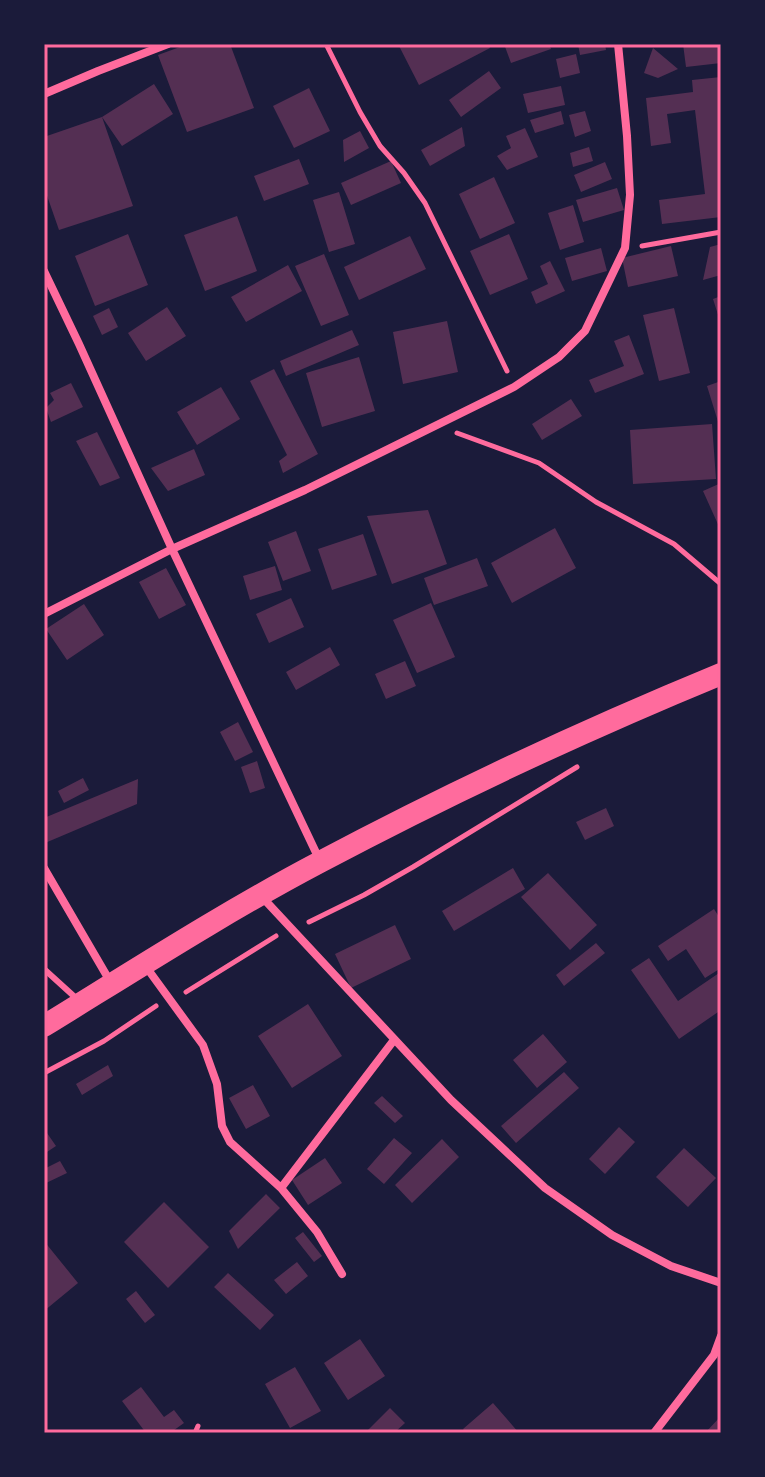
<svg xmlns="http://www.w3.org/2000/svg" width="765" height="1477" font-family="Rubik,sans-serif">
  <style>
    .building { fill: #542f53 }
    .lines { fill: none; stroke-linecap: round; stroke-linejoin: round }
    .path { stroke: #ff6b9d; stroke-width: 5 }
    .service { stroke: #ff6b9d; stroke-width: 6 }
    .minor { stroke: #ff6b9d; stroke-width: 8 }
    .trunk { stroke: #ff6b9d; stroke-width: 22 }
    .neatline { fill: none; stroke: #ff6b9d; stroke-width: 3 }
  </style>
  <rect width="100%" height="100%" fill="#1b1b3a"/>
  <!-- building -->
  <path class="building" d="M188 44H230L254 108 187 132 158 55Z
    M398 44H488L490 48 419 85Z
    M504 44H549L551 49 511 63Z
    M578 44H605L606 50 580 55Z
    M683 44H721V63L686 67Z
    M653 48 678 69 658 78 644 73Z
    M576 54 580 73 560 78 556 59Z
    M489 71 501 88 461 117 449 100Z
    M721 77V217L662 224 659 200 705 194 695 110 667 114 671 143 651 146 646 98 693 92 692 80Z
    M154 84 173 114 122 146 102 117 133 206 59 230 44 187V137L102 117Z
    M561 86 565 105 528 113 523 94Z
    M309 88 330 131 294 148 273 106Z
    M561 111 564 124 535 133 530 120Z
    M585 111 591 131 575 137 569 115Z
    M462 127 465 146 430 166 421 150Z
    M525 128 538 157 507 170 497 156 511 148 506 136Z
    M360 131 369 148 344 162 343 140Z
    M589 147 593 161 573 167 570 153Z
    M299 159 309 184 264 201 254 176Z
    M391 161 401 183 351 205 341 183Z
    M605 162 612 179 581 192 574 175Z
    M494 177 515 223 480 239 459 194Z
    M617 188 624 210 583 222 576 200Z
    M339 192 355 244 329 252 313 200Z
    M573 205 584 242 560 250 548 213Z
    M237 216 257 271 205 291 184 235Z
    M128 234 148 285 95 306 75 256Z
    M509 234 528 279 490 295 470 251Z
    M410 236 426 269 359 300 344 267Z
    M721 244V275L703 280 710 247Z
    M671 246 678 276 628 287 622 258Z
    M601 248 607 271 572 281 565 258Z
    M324 254 349 315 321 326 295 266Z
    M550 261 565 291 536 304 531 292 548 284 540 266Z
    M288 265 302 291 246 322 231 297Z
    M721 296V321H720L713 299Z
    M167 307 186 336 146 361 128 333Z
    M109 308 118 327 102 335 93 316Z
    M674 308 690 373 659 381 643 315Z
    M447 321 458 372 403 384 393 332Z
    M352 330 359 345 286 376 280 361Z
    M629 335 644 374 595 393 589 380 624 366 614 341Z
    M359 357 375 411 322 427 306 373Z
    M274 369 318 454 283 473 279 461 287 455 250 381Z
    M721 381V427L720 428 707 386Z
    M71 383 83 407 51 422 46 408 54 400 50 393Z
    M221 387 240 419 197 445 177 412Z
    M571 399 582 416 542 440 532 424Z
    M712 424 716 479 633 484 630 430Z
    M97 432 120 478 100 486 76 441Z
    M194 449 205 475 168 491 151 468Z
    M721 483V531L703 491Z
    M428 510 447 564 392 584 367 516Z
    M555 528 576 568 512 603 491 563Z
    M296 531 311 571 283 581 268 542Z
    M363 534 377 575 332 590 318 549Z
    M477 558 488 586 434 605 424 578Z
    M275 566 282 590 250 600 243 576Z
    M166 568 186 605 159 619 139 582Z
    M291 598 304 627 269 643 256 614Z
    M431 603 455 657 417 673 393 620Z
    M84 604 104 635 67 660 46 629Z
    M330 647 340 665 296 690 286 672Z
    M405 661 416 686 386 699 375 674Z
    M238 722 253 752 235 761 220 732Z
    M257 761 265 788 250 793 241 767Z
    M83 778 89 790 64 803 58 791Z
    M138 779 137 804 45 843 44 818Z
    M606 808 614 826 585 840 576 822Z
    M513 868 525 889 454 931 442 911Z
    M548 873 597 925 570 950 521 897Z
    M714 909 721 920V968L705 978 686 949 668 961 658 946Z
    M395 925 411 959 351 988 335 954Z
    M596 943 605 953 564 986 556 975Z
    M649 958 678 1001 719 973 721 976V1010L679 1039 631 970Z
    M308 1004 342 1056 292 1088 258 1036Z
    M543 1034 567 1062 537 1088 513 1060Z
    M108 1065 113 1076 82 1095 76 1084Z
    M564 1072 579 1088 516 1143 501 1126Z
    M253 1085 270 1116 246 1129 229 1098Z
    M382 1096 403 1116 395 1123 374 1103Z
    M619 1127 635 1142 605 1174 589 1159Z
    M47 1133 56 1146 44 1154V1134Z
    M394 1138 412 1153 384 1184 367 1169Z
    M442 1139 459 1157 412 1203 395 1185Z
    M684 1148 716 1178 688 1207 656 1177Z
    M325 1158 342 1183 308 1205 292 1180Z
    M60 1161 67 1173 44 1184V1169Z
    M266 1194 280 1208 238 1249 229 1231Z
    M164 1202 209 1247 168 1288 124 1242Z
    M303 1232 322 1256 314 1262 295 1238Z
    M44 1241 78 1283 44 1311Z
    M297 1262 308 1276 286 1294 274 1280Z
    M228 1273 274 1315 260 1330 214 1287Z
    M136 1291 155 1315 145 1323 126 1299Z
    M360 1339 385 1376 348 1400 324 1363Z
    M295 1367 321 1411 290 1428 265 1384Z
    M141 1387 164 1417 174 1410 184 1423 170 1433H146L122 1401Z
    M493 1403 519 1433H466L463 1429Z
    M390 1408 405 1423 394 1433H365Z
    M721 1416V1433H705Z"/>
  <g class="lines">
    <!-- path -->
    <path class="path" d="M326 44 360 112 380 146 404 173 425 203 507 371
      M642 246 721 232
      M457 433 539 463 596 502 674 544 721 584
      M309 922 364 895 413 867 577 767
      M186 992 276 936
      M44 1073 104 1041 156 1006
      M195 1433 198 1426"/>
    <!-- service -->
    <path class="service" d="M44 969 77 999"/>
    <!-- minor -->
    <path class="minor" d="M44 94 98 71 168 44
      M44 271 79 344 172 549 320 861
      M44 614 172 549 305 490 514 387 559 357 585 331 625 248 630 195 627 136 618 44
      M44 868 111 983
      M262 897 451 1100 545 1188 612 1235 671 1266 721 1283
      M144 964 203 1045 217 1084 222 1126 230 1142 281 1188 317 1232 342 1274
      M281 1188 394 1040
      M654 1433 714 1355 721 1336"/>
    <!-- trunk -->
    <path class="trunk" d="M44 1026C135 970 225 912 320 862 450 793 585 730 721 674"/>
  </g>
  <!-- border -->
  <rect width="765" height="1477" fill="none" stroke="#1b1b3a" stroke-width="92"/>
  <rect x="46" y="46" width="673" height="1385" class="neatline"/>
</svg>
